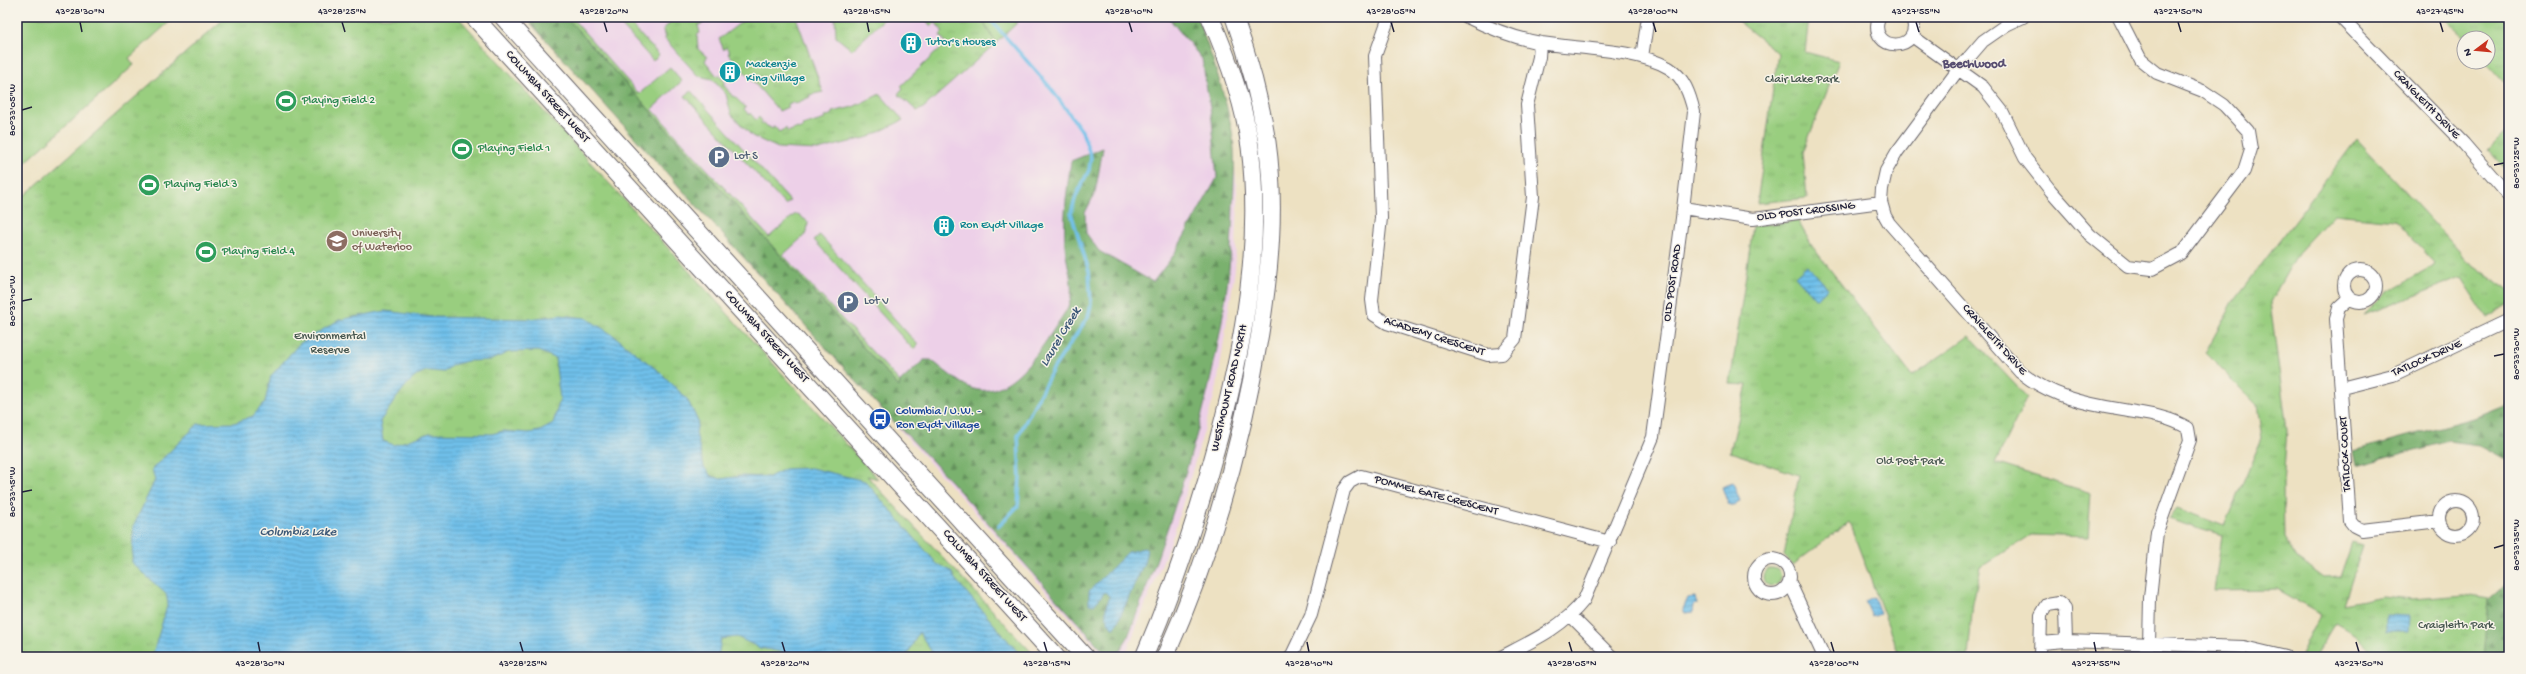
<svg xmlns="http://www.w3.org/2000/svg" width="2526" height="674" font-family="'Gochi Hand',sans-serif">
  <style>
    .built { fill: #edd0e8 }
    .grass { fill: #99ce7f; stroke: #5e785d }
    .forest { fill: url(#forest-firs); stroke: #4e6a54 }
    .park { fill: url(#park-tufts); stroke: #5e785d }
    .water { fill: url(#water-rules); stroke: #487192; fill-rule: evenodd }
    .lines { fill: none; stroke-linecap: round; stroke-linejoin: round }
    .stream { stroke: #6fc0ea; stroke-width: 3.5 }
    .minor-casing { stroke: #69656a; stroke-width: 14 }
    .secondary-casing { stroke: #69656a; stroke-width: 19 }
    .minor { stroke: #fff; stroke-width: 12 }
    .secondary { stroke: #fff; stroke-width: 17 }
    .ticks { fill: none; stroke: #22223b; stroke-width: 1.5 }
    .labels { text-anchor: middle; dominant-baseline: central; stroke-width: 3; stroke-linejoin: round; paint-order: stroke }
    .culture-label { font-size: 12px; fill: #0d838f; stroke: #f7f3e8; text-anchor: start }
    .park-label { font-size: 12px; fill: #46564f; stroke: #f7f3e8 }
    .street-label { font-size: 12px; fill: #22223b; stroke: #f7f3e8 }
    .leisure-label { font-size: 12px; fill: #27864d; stroke: #f7f3e8; text-anchor: start }
    .service-label { font-size: 12px; fill: #4e5e75; stroke: #f7f3e8; text-anchor: start }
    .education-label { font-size: 12px; fill: #785e54; stroke: #f7f3e8; text-anchor: start }
    .transit-label { font-size: 12px; fill: #164399; stroke: #f7f3e8; text-anchor: start }
    .neighbourhood-label { font-size: 13px; font-weight: bold; fill: #584e71; stroke: #f7f3e8 }
    .water-label { font-size: 13px; font-style: italic; fill: #3d5978; stroke: #f7f3e8 }
    .neatline { fill: none; stroke: #22223b; stroke-width: 1.5 }
    .ticks-label { font-size: 10px; text-anchor: middle; fill: #22223b }
  </style>
  <defs>
    <pattern id="forest-firs" width="22" height="20" patternUnits="userSpaceOnUse"><rect width="22" height="20" fill="#7ab16e"/><path d="M5 1l3.5 6h-7zM16 11l3.5 6h-7z" fill="#64905c"/></pattern>
    <pattern id="park-tufts" width="24" height="20" patternUnits="userSpaceOnUse"><rect width="24" height="20" fill="#99ce7f"/><path d="M3 7l-1-3M5 7V3M7 7l1-3M15 17l-1-3M17 17v-4M19 17l1-3" fill="none" stroke="#84b16f"/></pattern>
    <pattern id="water-rules" width="6" height="5" patternUnits="userSpaceOnUse"><rect width="6" height="5" fill="#6fc0ea"/><path d="M0 2.5h6" fill="none" stroke="#5b9cbf"/></pattern>
  </defs>
  <rect width="100%" height="100%" fill="#f7f3e8"/>
  <filter id="ink" filterUnits="userSpaceOnUse"><feTurbulence type="fractalNoise" baseFrequency=".025" numOctaves="2"/><feDisplacementMap in="SourceGraphic" scale="8" xChannelSelector="R" yChannelSelector="G"/><feConvolveMatrix kernelMatrix="1 2 1 2 8 2 1 2 1" color-interpolation-filters="sRGB"/></filter>
  <filter id="wash" filterUnits="userSpaceOnUse"><feTurbulence type="fractalNoise" baseFrequency=".012" numOctaves="4" result="noise"/><feDisplacementMap in="SourceGraphic" scale="16" xChannelSelector="R" yChannelSelector="G"/><feGaussianBlur stdDeviation="0.9" result="paint"/><feColorMatrix in="noise" values="0 0 0 0 0 0 0 0 0 0 0 0 0 0 0 0 0 1.4 0 .05"/><feComposite in="paint" operator="in"/></filter>
  <g filter="url(#wash)">
    <rect width="100%" height="100%" fill="#ede1c2"/>
    <!-- built -->
    <path class="built" d="M525 17H1197L1215 66 1232 131 1238 203 1235 269 1217 386 1174 533 1126 653 1118 657 1104 655Z"/>
    <!-- grass -->
    <path class="grass" d="M17 17H175L129 58 134 65 17 170Z
      M566 17H571L639 94 670 67 682 81 652 109 769 237 794 215 798 214 808 222 807 233 783 255 900 382V388Z
      M614 17H624L659 55 653 61Z
      M980 17H1015L1017 23 996 43Z
      M691 91 790 201 785 205 685 96Z
      M820 235 918 345 913 349 814 240Z
      M1763 577a9 9 0 1 1 18 0a9 9 0 1 1-18 0Z"/>
    <!-- forest -->
    <path class="forest" d="M525 17H566L899 387 900 382 924 360H931C943 369 957 382 971 388 1007 402 1040 351 1056 326 1061 318 1070 307 1071 297 1073 279 1066 263 1065 245 1063 217 1067 189 1071 161L1103 148 1095 193 1085 213 1086 233 1099 251 1153 282 1173 256 1217 178 1212 120 1202 59 1168 17H1197C1211 54 1225 92 1232 131 1236 155 1234 181 1233 205 1230 355 1180 501 1127 639L1118 653H1105L934 463 874 401Z
      M2509 404V461L2480 445 2448 441 2356 466 2353 451 2474 418Z
      M2509 582V657H2484L2489 599Z"/>
    <!-- park -->
    <path class="park" d="M226 17H458L878 479 867 476 1036 657H17V202Z
      M675 17H704L701 20 704 23 698 25 700 33 697 35 698 49 707 57 705 61 717 76 719 75 725 82 723 84 733 97 734 96 746 108 744 109 749 115 750 113 756 120 759 117 762 121 761 123 773 129 774 126 779 132 786 128 787 132 798 128 799 130 803 128 802 126 825 119 824 117 833 114 832 112 853 107 880 94 903 120 869 137 818 150 778 148 752 136 731 114 726 94 712 79 698 76 665 39 663 30Z
      M748 17H796L823 92 809 95 810 97 794 104 793 102 788 104V107L779 111 741 68 738 70 731 62 734 60 728 53 730 52 726 47 724 50 719 39Z
      M835 17H886L852 50 836 37Z
      M923 17H980L996 43 922 109 917 111 898 94 903 88 901 86 946 43 940 35 943 32 935 22 931 26Z
      M1733 17H1809L1805 52 1839 61 1803 152 1807 198 1757 203 1778 53Z
      M2442 17H2509V88L2486 62 2488 38H2465Z
      M2509 129V173L2488 150Z
      M2357 139 2469 262 2509 290V304L2487 318 2461 278 2364 315 2387 292 2436 264 2395 220 2334 214 2298 253 2270 302 2287 430 2283 484 2284 538 2298 559 2324 578 2340 577 2352 542 2363 545 2344 604 2383 596 2413 599 2464 595 2489 599 2484 657H2377L2354 634 2335 623 2314 657H2304L2301 654 2321 614 2277 589 2214 590 2222 536 2168 519 2176 508 2224 526 2262 438 2257 405 2205 353 2233 302Z
      M1798 221 1812 246 1912 376 1969 336 2027 397 1995 463 2091 493 2088 537 2031 535 1981 567 1973 602 1968 657H1900L1849 522 1793 565 1784 556 1799 475 1730 452 1747 385 1730 384 1753 226Z"/>
    <!-- water -->
    <path class="water" d="M1807 265 1828 288 1816 299 1795 276Z
      M385 311 432 317 530 319 560 315 586 318 613 335 662 374 687 399 698 421 696 433 704 467 711 476 721 479 741 476 769 477 785 469 811 468 865 481 937 564 951 571 955 579 1022 657H935L919 632 906 657H810L760 648 737 637 721 639 718 657H152L168 603 166 594 132 563 133 527 155 480 152 469 198 424 234 423 253 416 265 402 271 376 299 344 339 320ZM538 351 555 358 560 399 553 424 540 431 529 433 503 431 492 434 430 433 394 445 383 441 380 421C392 406 407 377 426 371 431 370 438 372 444 372L452 365 467 361 491 360 509 352Z
      M1733 483 1740 501 1735 506 1728 504 1722 487Z
      M1144 548 1147 550 1144 563 1115 628H1112C1104 617 1104 608 1110 597L1105 592 1094 605 1089 604V591L1128 552Z
      M1695 597 1697 604 1694 605 1693 612 1685 613 1683 609 1688 598Z
      M1874 597 1880 614 1872 617 1865 601Z
      M2386 615 2409 616 2408 631H2386Z"/>
    <g class="lines">
      <!-- stream -->
      <path class="stream" d="M988 17 1049 86 1082 131 1091 157 1089 170 1076 196 1071 213 1089 271 1091 304 1088 317 1053 369 1018 436 1020 477 1018 506 999 526"/>
    </g>
  </g>
  <g filter="url(#ink)">
    <g class="lines">
      <!-- minor casing -->
      <g class="minor-casing">
        <path id="minor" d="M1389 17 1375 56 1381 218 1372 300 1374 315 1387 323 1488 355 1502 354 1515 339 1533 197 1527 105 1539 57 1540 43
          M1467 17C1491 29 1514 38 1541 43 1578 49 1638 49 1669 68 1684 77 1690 95 1694 112L1682 218 1653 437 1584 600C1562 628 1532 641 1501 657
          M1879 17C1866 53 1925 54 1912 17
          M2023 17 2006 25 1983 41 1958 70 1897 152 1886 171 1882 189 1881 202 1885 216 1889 223 2020 372C2050 396 2085 404 2123 410 2146 414 2168 416 2188 428L2190 440 2157 532 2150 598 2149 645
          M2340 17 2464 144 2509 196
          M1912 36 1983 87 2002 111 2025 158 2051 191 2090 235 2128 266 2152 269 2182 253 2244 171 2251 149 2248 131 2224 105 2203 91 2157 73 2141 60 2119 17
          M1642 57 1648 17
          M1683 208 1753 219 1881 202
          M2344 286a16 16 0 1 1 32 0a16 16 0 1 1-32 0Z
          M2349 299 2339 308 2336 319 2350 521 2354 526 2362 530 2439 521
          M2342 388 2393 375 2509 320
          M2439 518a17 17 0 1 1 34 0a17 17 0 1 1-34 0Z
          M1754 577a18 18 0 1 1 36 0a18 18 0 1 1-36 0Z
          M1790 583 1824 657
          M1571 616 1612 657
          M2041 643 2066 641 2244 647 2286 657
          M1291 657 1311 615 1344 490 1350 482 1361 476 1610 542
          M2040 657 2041 615 2047 605 2059 603 2065 609 2066 641"/>
      </g>
      <!-- secondary casing -->
      <g class="secondary-casing">
        <path id="secondary" d="M474 17 1056 657
          M503 17 1085 657
          M1144 657C1175 585 1199 512 1219 437 1244 342 1262 245 1250 147 1244 102 1228 58 1210 17
          M1165 657C1211 554 1242 445 1260 333 1270 270 1276 206 1267 142 1260 99 1249 58 1234 17"/>
      </g>
      <!-- minor -->
      <use href="#minor" class="minor"/>
      <!-- secondary -->
      <use href="#secondary" class="secondary"/>
    </g>
  </g>
  <!-- ticks -->
  <path class="ticks" d="M80 22 82 32M342 22 345 32M604 22 607 32M867 22 869 32M1129 22 1132 32M1391 22 1394 32M1653 22 1656 32M1916 22 1919 32M2178 22 2181 32M2440 22 2443 32M22 110 32 107M2494 165 2504 163M22 301 32 299M2494 356 2504 354M22 492 32 490M2494 548 2504 545M258 642 260 652M520 642 523 652M782 642 785 652M1044 642 1047 652M1307 642 1309 652M1569 642 1572 652M1831 642 1834 652M2094 642 2096 652M2356 642 2359 652"/>
  <!-- icons -->
  <defs>
    <g id="building-disc" transform="scale(1.15)"><circle r="9.5" fill="#0f9aa8" stroke="#f7f3e8"/><path d="M-4-6H4V6H1V3H-1V6H-4ZM-2.5-4.3h1.7v1.8h-1.7ZM.8-4.3h1.7v1.8H.8ZM-2.5-1h1.7V.8h-1.7ZM.8-1h1.7V.8H.8Z" fill="#fff"/></g>
    <g id="stadium-disc" transform="scale(1.15)"><circle r="9.5" fill="#2e9e5b" stroke="#f7f3e8"/><path d="M0-5a6.5 5 0 1 0 0 10a6.5 5 0 1 0 0-10ZM-3.5-1.8h7v3.6h-7Z" fill="#fff"/></g>
    <g id="parking-disc" transform="scale(1.15)"><circle r="9.5" fill="#5c6f8a" stroke="#f7f3e8"/><path d="M-3.5-5.5H1a3.5 3.5 0 0 1 0 7H-1V5.5H-3.5ZM-1-3.4V-.6H.8a1.4 1.4 0 0 0 0-2.8Z" fill="#fff"/></g>
    <g id="university-disc" transform="scale(1.15)"><circle r="9.5" fill="#8d6e63" stroke="#f7f3e8"/><path d="M0-5L7-2L0 1L-7-2ZM-4 1L0 2.5L4 1V4Q0 6-4 4Z" fill="#fff"/></g>
    <g id="bus-disc" transform="scale(1.15)"><circle r="9.5" fill="#1a4fb4" stroke="#f7f3e8"/><path d="M-5-6H5V4H4V6H2V4H-2V6H-4V4H-5ZM-3.5-4V0h7V-4ZM-3.5 1.2v1.5H-2V1.2ZM2 1.2v1.5H3.5V1.2Z" fill="#fff"/></g>
  </defs>
  <g fill-rule="evenodd">
    <use href="#building-disc" x="911" y="43"/>
    <use href="#building-disc" x="730" y="72"/>
    <use href="#stadium-disc" x="286" y="101"/>
    <use href="#stadium-disc" x="462" y="149"/>
    <use href="#parking-disc" x="719" y="157"/>
    <use href="#stadium-disc" x="149" y="185"/>
    <use href="#building-disc" x="944" y="226"/>
    <use href="#university-disc" x="337" y="241"/>
    <use href="#stadium-disc" x="206" y="252"/>
    <use href="#parking-disc" x="848" y="302"/>
    <use href="#bus-disc" x="880" y="419"/>
  </g>
  <g class="labels">
    <!-- culture labels -->
    <g class="culture-label">
      <text x="926" y="43">Tutor's Houses</text>
      <text x="746" y="65">Mackenzie<tspan x="746" dy="14">King Village</tspan></text>
      <text x="960" y="226">Ron Eydt Village</text>
    </g>
    <!-- park labels -->
    <g class="park-label">
      <text x="1802" y="80">Clair Lake Park</text>
      <text x="330" y="337">Environmental<tspan x="330" dy="14">Reserve</tspan></text>
      <text x="1910" y="462">Old Post Park</text>
      <text x="2456" y="626">Craigleith Park</text>
    </g>
    <!-- street labels -->
    <g class="street-label">
      <text transform="translate(547 97) rotate(48)">COLUMBIA STREET WEST</text>
      <text transform="translate(2426 105) rotate(46)">CRAIGLEITH DRIVE</text>
      <text transform="translate(1806 212) rotate(-7)">OLD POST CROSSING</text>
      <text transform="translate(1673 283) rotate(-82)">OLD POST ROAD</text>
      <text transform="translate(766 337) rotate(48)">COLUMBIA STREET WEST</text>
      <text transform="translate(1434 337) rotate(18)">ACADEMY CRESCENT</text>
      <text transform="translate(1994 340) rotate(48)">CRAIGLEITH DRIVE</text>
      <text transform="translate(2427 359) rotate(-24)">TATLOCK DRIVE</text>
      <text transform="translate(1230 388) rotate(-77)">WESTMOUNT ROAD NORTH</text>
      <text transform="translate(2346 454) rotate(-93)">TATLOCK COURT</text>
      <text transform="translate(1436 496) rotate(15)">POMMEL GATE CRESCENT</text>
      <text transform="translate(984 576) rotate(48)">COLUMBIA STREET WEST</text>
    </g>
    <!-- leisure labels -->
    <g class="leisure-label">
      <text x="302" y="101">Playing Field 2</text>
      <text x="478" y="149">Playing Field 1</text>
      <text x="164" y="185">Playing Field 3</text>
      <text x="222" y="252">Playing Field 4</text>
    </g>
    <!-- service labels -->
    <g class="service-label">
      <text x="734" y="157">Lot S</text>
      <text x="864" y="302">Lot V</text>
    </g>
    <!-- education labels -->
    <g class="education-label">
      <text x="352" y="234">University<tspan x="352" dy="14">of Waterloo</tspan></text>
    </g>
    <!-- transit labels -->
    <g class="transit-label">
      <text x="896" y="412">Columbia / U.W. -<tspan x="896" dy="14">Ron Eydt Village</tspan></text>
    </g>
    <!-- neighbourhood labels -->
    <g class="neighbourhood-label">
      <text x="1974" y="64">Beechwood</text>
    </g>
    <!-- water labels -->
    <g class="water-label">
      <text transform="translate(1061 337) rotate(-59)">Laurel Creek</text>
      <text x="298" y="532">Columbia Lake</text>
    </g>
  </g>
  <!-- margin -->
  <rect width="2526" height="674" fill="none" stroke="#f7f3e8" stroke-width="44"/>
  <!-- north arrow -->
  <g transform="translate(2476 50) rotate(254)"><circle r="19" fill="#f7f3e8" stroke="#a29fa3"/>
  <path d="M0-3L7 15L0 10L-7 15Z" fill="#c8321e"/>
  <text y="-6" font-size="11" font-weight="bold" text-anchor="middle" fill="#22223b">N</text>
  </g>
  <rect x="22" y="22" width="2482" height="630" class="neatline"/>
  <g class="ticks-label">
    <text x="80" y="14">43°28'30"N</text>
    <text x="342" y="14">43°28'25"N</text>
    <text x="604" y="14">43°28'20"N</text>
    <text x="867" y="14">43°28'15"N</text>
    <text x="1129" y="14">43°28'10"N</text>
    <text x="1391" y="14">43°28'05"N</text>
    <text x="1653" y="14">43°28'00"N</text>
    <text x="1916" y="14">43°27'55"N</text>
    <text x="2178" y="14">43°27'50"N</text>
    <text x="2440" y="14">43°27'45"N</text>
    <text transform="translate(11 110) rotate(-90)" y="4">80°33'05"W</text>
    <text transform="translate(2515 163) rotate(-90)" y="4">80°33'25"W</text>
    <text transform="translate(11 301) rotate(-90)" y="4">80°33'10"W</text>
    <text transform="translate(2515 354) rotate(-90)" y="4">80°33'30"W</text>
    <text transform="translate(11 492) rotate(-90)" y="4">80°33'15"W</text>
    <text transform="translate(2515 545) rotate(-90)" y="4">80°33'35"W</text>
    <text x="260" y="666">43°28'30"N</text>
    <text x="523" y="666">43°28'25"N</text>
    <text x="785" y="666">43°28'20"N</text>
    <text x="1047" y="666">43°28'15"N</text>
    <text x="1309" y="666">43°28'10"N</text>
    <text x="1572" y="666">43°28'05"N</text>
    <text x="1834" y="666">43°28'00"N</text>
    <text x="2096" y="666">43°27'55"N</text>
    <text x="2359" y="666">43°27'50"N</text>
  </g>
</svg>
